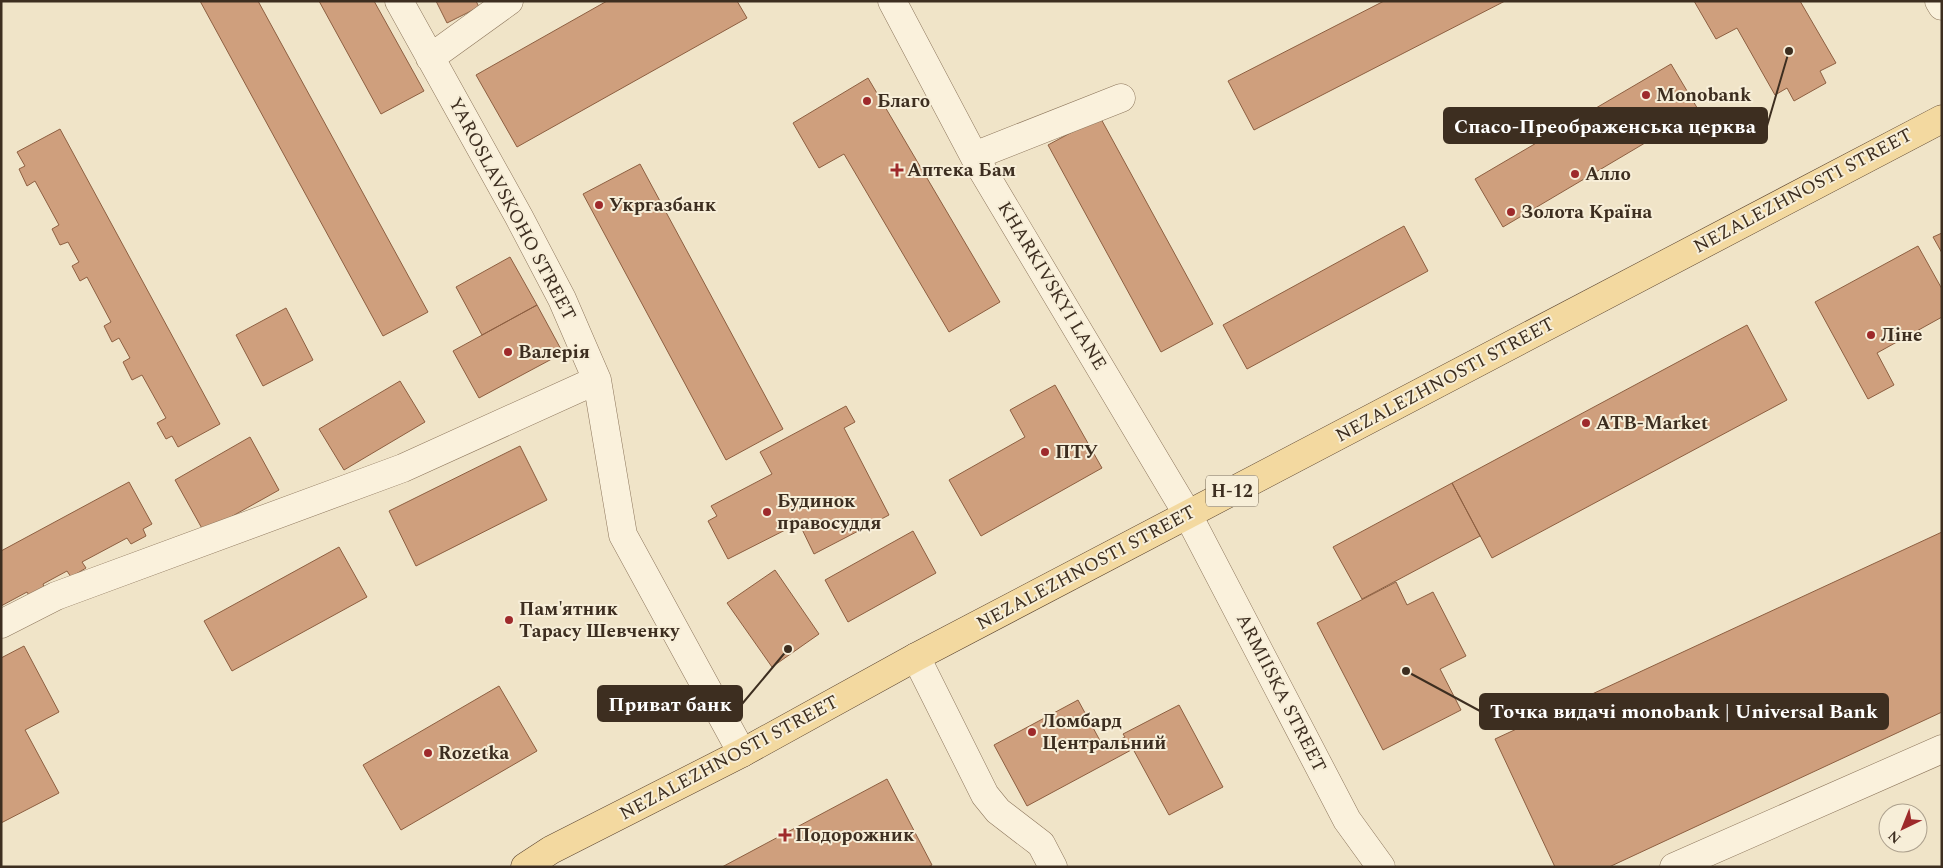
<svg xmlns="http://www.w3.org/2000/svg" width="1943" height="868" font-family="Spectral,serif">
  <style>
    .building { fill: #cf9f7d; stroke: #8d5f41 }
    .lines { fill: none; stroke-linecap: round; stroke-linejoin: round }
    .minor-casing { stroke: #8d765c; stroke-width: 29 }
    .major-casing { stroke: #5b4430; stroke-width: 29 }
    .minor { stroke: #faf1dc; stroke-width: 28 }
    .major { stroke: #f3d9a0; stroke-width: 28 }
    .poi-dot { fill: #9e2a2b; stroke: #f7eed8; stroke-width: 2 }
    .labels { text-anchor: middle; dominant-baseline: central; stroke-width: 4; stroke-linejoin: round; paint-order: stroke }
    .shield { fill: #f7eed8; stroke: #756857; stroke-width: 1 }
    .shield-label { font-size: 18px; font-weight: bold; fill: #3d2e20 }
    .poi-label { font-size: 19px; font-weight: bold; fill: #3d2e20; stroke: #f7eed8; text-anchor: start }
    .street-label { font-size: 19px; fill: #3d2e20; stroke: #f7eed8 }
    .leader { fill: none; stroke: #3d2e20; stroke-width: 2 }
    .callout-dot { fill: #3d2e20; stroke: #f7eed8; stroke-width: 2 }
    .callout { fill: #3d2e20; stroke: #3d2e20; stroke-width: 2 }
    .callout-label { font-size: 20px; text-anchor: middle; font-weight: bold; fill: #fff }
  </style>
  <rect width="100%" height="100%" fill="#f0e4c8"/>
  <!-- building -->
  <path class="building" d="M200 1H258L428 312 383 336Z
    M319 1H374L424 91 381 114Z
    M436 1H476L479 7 447 23Z
    M607 1H737L747 18 517 147 476 75Z
    M1384 1H1505L1254 130 1228 81Z
    M1694 1H1800L1836 63 1820 71 1826 83 1794 101 1787 88 1775 95 1737 28 1716 39Z
    M1671 64 1699 111 1503 227 1475 179Z
    M868 78 1000 302 949 332 844 154 819 168 793 123Z
    M1100 117 1213 324 1161 352 1048 145Z
    M60 129 220 424 178 447 172 436 166 439 157 423 166 418 142 375 132 380 123 362 130 358 119 338 112 342 104 326 111 322 87 277 80 281 72 266 79 262 68 242 60 245 52 229 59 225 35 181 27 186 19 169 25 166 17 152Z
    M640 164 783 429 726 460 583 194Z
    M1404 226 1428 271 1247 369 1223 325Z
    M1942 233V253L1933 237Z
    M1918 246 1942 289V317L1877 353 1894 385 1868 399 1815 302Z
    M510 257 537 305 482 335 456 287Z
    M537 305 563 353 479 398 453 351Z
    M286 308 313 360 263 386 236 335Z
    M1747 325 1787 400 1492 558 1452 483Z
    M400 381 425 422 344 470 319 429Z
    M1055 385 1102 468 981 536 949 480 1025 437 1010 410Z
    M846 406 855 422 844 428 889 515 814 554 799 523 728 559 708 521 717 516 711 506 772 474 760 452Z
    M250 437 279 490 204 532 175 480Z
    M520 446 547 500 416 566 389 511Z
    M129 482 152 524 143 529 146 536 131 544 127 538 82 562 86 568 71 577 67 571 43 584 45 589 30 597 27 592 1 606V551Z
    M1452 483 1480 536 1362 599 1333 547Z
    M913 531 936 573 848 622 825 580Z
    M1942 532V712L1609 867H1555L1495 739Z
    M339 547 367 597 232 671 204 621Z
    M775 570 819 634 772 667 727 603Z
    M1396 582 1407 605 1433 592 1466 656 1440 669 1461 710 1383 750 1317 623Z
    M24 646 59 712 25 730 59 793 1 823V658Z
    M499 686 537 751 401 830 363 765Z
    M1078 700 1104 748 1125 737 1123 734 1179 705 1223 787 1169 815 1133 749 1027 806 994 745Z
    M887 779 932 865 928 867H722Z"/>
  <g class="lines">
    <!-- minor casing -->
    <g class="minor-casing">
      <path id="minor" d="M399 1 519 217 562 299 597 380 623 535 742 753
        M892 1 974 156 1188 515 1347 820 1381 867
        M1939 1 1942 6
        M430 58 509 1
        M974 156 1121 98
        M1 624 56 596 403 468 597 380
        M916 657 985 795 998 811 1041 844 1053 867
        M1674 867 1942 749"/>
    </g>
    <!-- major casing -->
    <g class="major-casing">
      <path id="major" d="M525 867 551 850 742 753 916 657 1942 119"/>
    </g>
    <!-- minor -->
    <use href="#minor" class="minor"/>
    <!-- major -->
    <use href="#major" class="major"/>
  </g>
  <!-- markers -->
  <g class="poi-dot">
    <circle cx="1646" cy="95" r="5"/>
    <circle cx="867" cy="101" r="5"/>
    <path d="M894.5 162.5h5v5h5v5h-5v5h-5v-5h-5v-5h5z"/>
    <circle cx="1575" cy="174" r="5"/>
    <circle cx="599" cy="205" r="5"/>
    <circle cx="1511" cy="212" r="5"/>
    <circle cx="1871" cy="335" r="5"/>
    <circle cx="508" cy="352" r="5"/>
    <circle cx="1586" cy="423" r="5"/>
    <circle cx="1045" cy="452" r="5"/>
    <circle cx="767" cy="512" r="5"/>
    <circle cx="509" cy="620" r="5"/>
    <circle cx="1032" cy="732" r="5"/>
    <circle cx="428" cy="753" r="5"/>
    <path d="M782.5 827.5h5v5h5v5h-5v5h-5v-5h-5v-5h5z"/>
  </g>
  <g class="labels">
    <!-- shield labels -->
    <rect class="shield" x="1206" y="475.5" width="52" height="31" rx="4"/>
    <g class="shield-label">
      <text x="1232" y="491">Н-12</text>
    </g>
    <!-- poi labels -->
    <g class="poi-label">
      <text x="1656" y="95">Monobank</text>
      <text x="877" y="101">Благо</text>
      <text x="907" y="170">Аптека Бам</text>
      <text x="1585" y="174">Алло</text>
      <text x="609" y="205">Укргазбанк</text>
      <text x="1521" y="212">Золота Країна</text>
      <text x="1881" y="335">Ліне</text>
      <text x="518" y="352">Валерія</text>
      <text x="1596" y="423">ATB-Market</text>
      <text x="1055" y="452">ПТУ</text>
      <text x="777" y="501">Будинок<tspan x="777" dy="22">правосуддя</tspan></text>
      <text x="519" y="609">Пам'ятник<tspan x="519" dy="22">Тарасу Шевченку</tspan></text>
      <text x="1042" y="721">Ломбард<tspan x="1042" dy="22">Центральний</tspan></text>
      <text x="438" y="753">Rozetka</text>
      <text x="795" y="835">Подорожник</text>
    </g>
    <!-- street labels -->
    <g class="street-label">
      <text transform="translate(1803 191) rotate(-28)">NEZALEZHNOSTI STREET</text>
      <text transform="translate(512 209) rotate(62)">YAROSLAVSKOHO STREET</text>
      <text transform="translate(1052 286) rotate(59)">KHARKIVSKYI LANE</text>
      <text transform="translate(1445 380) rotate(-28)">NEZALEZHNOSTI STREET</text>
      <text transform="translate(1086 568) rotate(-28)">NEZALEZHNOSTI STREET</text>
      <text transform="translate(1281 693) rotate(63)">ARMIISKA STREET</text>
      <text transform="translate(729 758) rotate(-28)">NEZALEZHNOSTI STREET</text>
    </g>
  </g>
  <!-- callouts -->
  <path class="leader" d="M1789 51L1767 126M788 649L742 704M1406 671L1480 711"/>
  <g class="callout-dot">
    <circle cx="1789" cy="51" r="5"/>
    <circle cx="788" cy="649" r="5"/>
    <circle cx="1406" cy="671" r="5"/>
  </g>
  <g class="callout">
    <rect x="1444" y="108" width="323" height="35" rx="5"/>
    <rect x="598" y="686" width="144" height="35" rx="5"/>
    <rect x="1480" y="694" width="408" height="35" rx="5"/>
  </g>
  <g class="callout-label">
    <text x="1605" y="133">Спасо-Преображенська церква</text>
    <text x="670" y="711">Приват банк</text>
    <text x="1684" y="718">Точка видачі monobank | Universal Bank</text>
  </g>
  <!-- border -->
  <rect width="1943" height="868" fill="none" stroke="#3d2e20" stroke-width="5"/>
  <!-- north arrow -->
  <g transform="translate(1903 828) rotate(223)"><circle r="24" fill="#f7eed8" stroke="#ada18e"/>
  <path d="M0-4L9 19L0 12L-9 19Z" fill="#9e2a2b"/>
  <text y="-8" font-size="14" font-weight="bold" text-anchor="middle" fill="#3d2e20">N</text>
  </g>
</svg>
